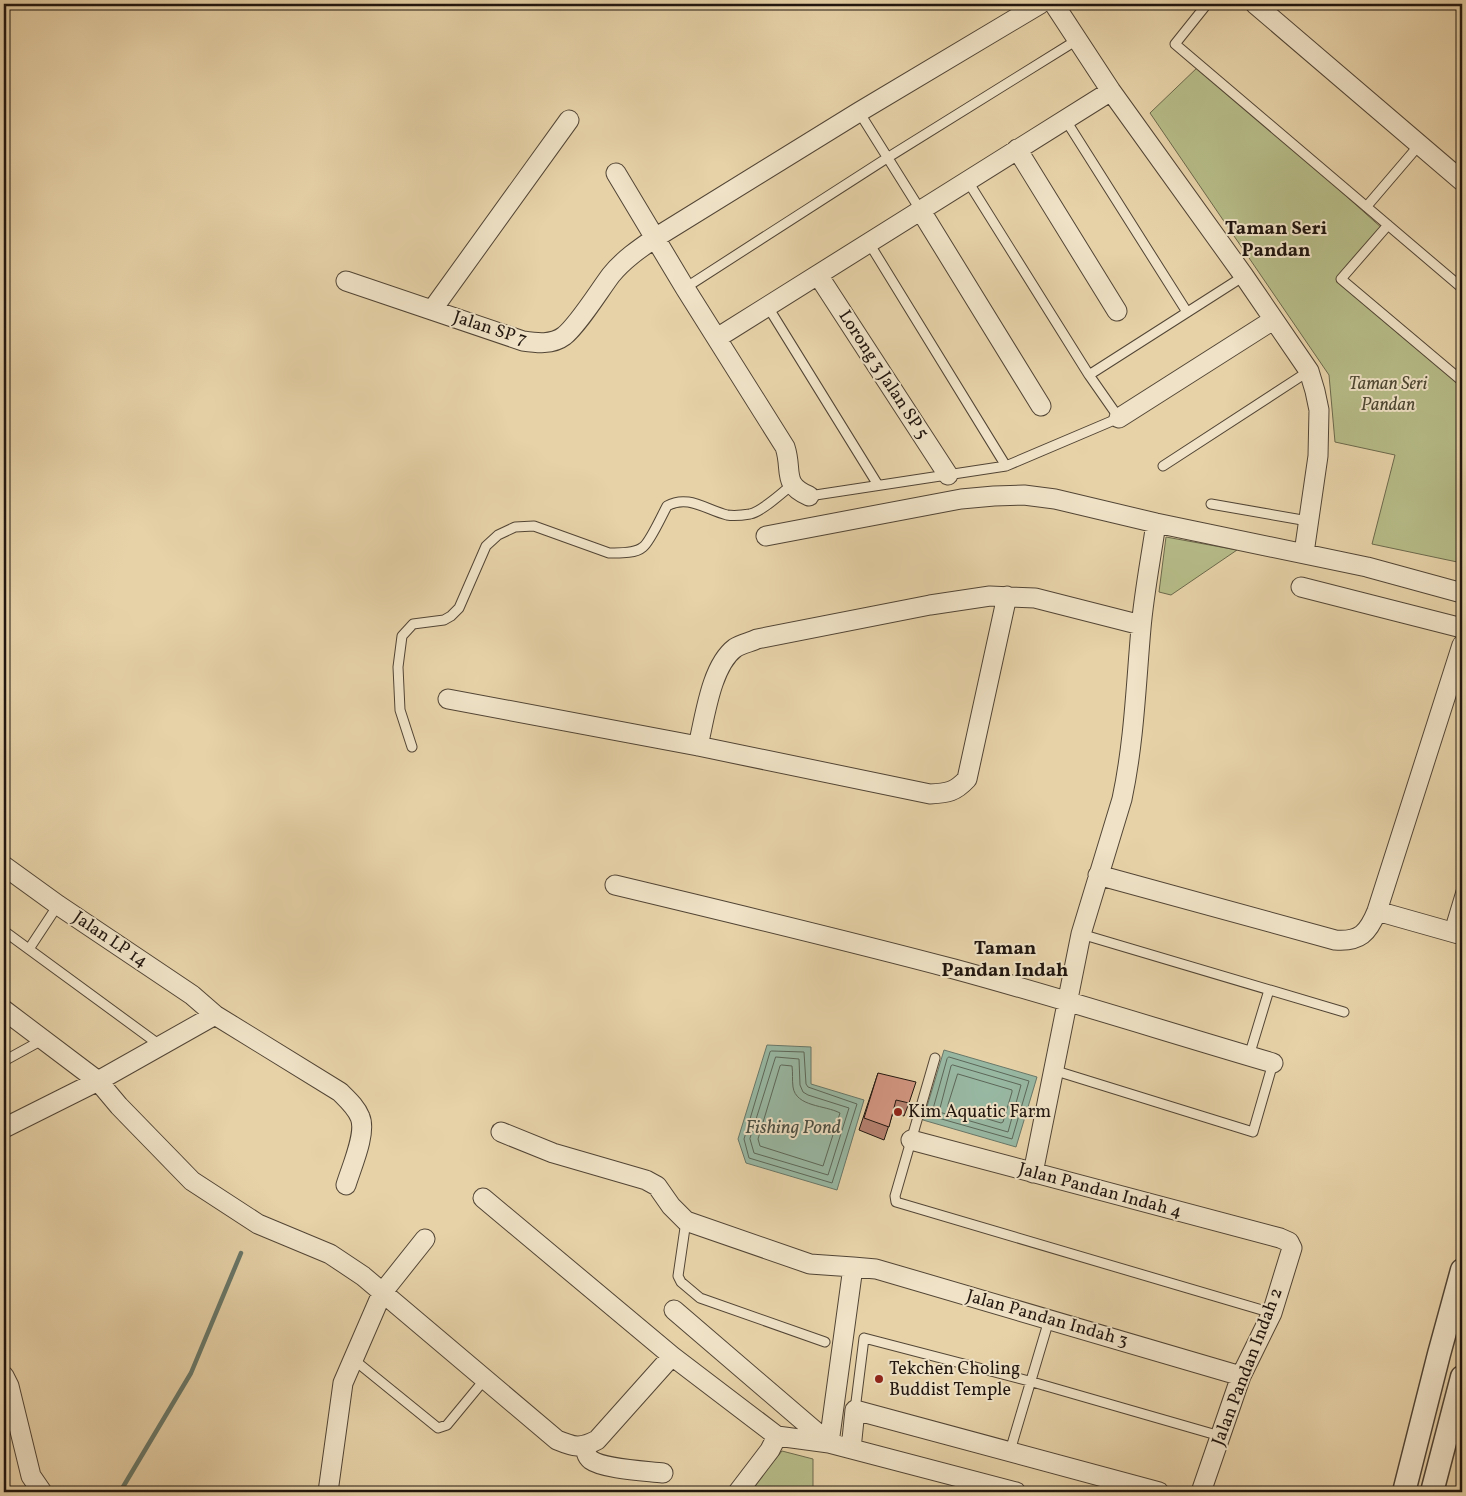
<svg xmlns="http://www.w3.org/2000/svg" width="1466" height="1496" font-family="Vollkorn,serif">
  <style>
    .green { fill: #b6bc88; stroke: #6c694c }
    .water { fill: #98b8a3; stroke: #687768 }
    .lines { fill: none; stroke-linecap: round; stroke-linejoin: round }
    .shore { stroke: #5c6759; stroke-width: 1 }
    .stream { stroke: #687768; stroke-width: 4.5 }
    .service-casing { stroke: #524535; stroke-width: 11 }
    .minor-casing { stroke: #524535; stroke-width: 21 }
    .tertiary-casing { stroke: #524535; stroke-width: 25 }
    .service { stroke: #efe2c6; stroke-width: 9 }
    .minor { stroke: #efe2c6; stroke-width: 19 }
    .tertiary { stroke: #efe2c6; stroke-width: 22 }
    .wall { fill: #b5816f; stroke: #21160f }
    .building { fill: #d39681; stroke: #21160f }
    .poi-dot { fill: #8f2418; stroke: #efe2c6; stroke-width: 2 }
    .labels { text-anchor: middle; dominant-baseline: central; stroke-width: 4; stroke-linejoin: round; paint-order: stroke }
    .street-label { font-size: 18px; fill: #21160f; stroke: #efe2c6 }
    .park-label { font-size: 18px; font-style: italic; fill: #4e4833; stroke: #efe2c6 }
    .poi-label { font-size: 18px; fill: #21160f; stroke: #efe2c6; text-anchor: start }
    .neighbourhood-label { font-size: 19px; font-weight: bold; fill: #21160f; stroke: #efe2c6 }
    .water-label { font-size: 19px; font-style: italic; fill: #4b4f43; stroke: #efe2c6 }
  </style>
  <rect width="100%" height="100%" fill="#e7d2a8"/>
  <filter id="stains"><feTurbulence type="fractalNoise" baseFrequency=".004" numOctaves="4"/><feColorMatrix values="0 0 0 0 .2 0 0 0 0 .09 0 0 0 0 .02 0 0 0 .5 -.17"/></filter>
  <radialGradient id="worn" r=".72"><stop offset=".6" stop-color="#630" stop-opacity="0"/><stop offset="1" stop-color="#630" stop-opacity=".3"/></radialGradient>
  <!-- green -->
  <path class="green" d="M1200 65 1384 230 1341 279 1462 381V563L1372 544 1395 455 1335 442 1329 375 1150 113Z
    M1166 537 1237 550 1171 595 1159 592Z
    M782 1451 813 1459V1492L749 1491Z"/>
  <!-- water -->
  <path class="water" d="M767 1045 811 1047V1084L864 1100 837 1190 746 1163 738 1139Z
    M944 1050 1037 1077 1016 1147 923 1120Z"/>
  <g class="lines">
    <!-- shore -->
    <path class="shore" d="M772 1051 804 1052 806 1084 808 1087 857 1104 832 1183 749 1158 744 1139 770 1052Z
      M776 1057 799 1059 800 1085 803 1092 808 1095 849 1108 828 1175 754 1153 750 1139Z
      M949 1057 1029 1081 1012 1139 931 1116 947 1059Z
      M782 1065 792 1066C793 1073 792 1080 793 1087 796 1107 825 1105 840 1113L823 1166 760 1146 758 1139 780 1066Z
      M953 1065 1021 1085 1008 1132 939 1112 951 1066Z
      M958 1074 1012 1090V1092L1003 1122 1001 1123 948 1107V1105Z"/>
    <!-- stream -->
    <path class="stream" d="M120 1492 191 1373 241 1253"/>
    <!-- service casing -->
    <g class="service-casing">
      <path id="service" d="M1207 4 1175 44 1462 288
        M859 112 921 211
        M1065 119 1187 312
        M967 180 1089 375
        M1367 206 1420 144
        M1388 225 1341 279 1462 381
        M869 243 1006 466
        M685 288 887 158 1077 40
        M768 307 878 485
        M1163 466 1309 371
        M809 496 1006 466 1119 418 1089 375 1244 276
        M1211 504 1308 521
        M412 747 400 710 398 667 402 636 413 624 444 620 451 616 459 608 486 546 498 535 515 527 534 526 609 553C619 553 635 554 643 547 650 542 662 515 667 506 688 494 706 510 727 515 733 516 744 515 750 514 763 511 781 493 792 485
        M4 931 161 1046
        M1449 931 1462 888
        M1081 934 1344 1012
        M29 949 58 905
        M1249 1056 1269 990
        M935 1058 895 1196 896 1202 1272 1313
        M4 1061 44 1039
        M1053 1070 1253 1132 1273 1063
        M686 1221 678 1276 681 1282 700 1298 825 1342
        M353 1359 438 1428 447 1425 485 1379
        M855 1410 864 1338 1029 1381 1220 1436
        M1010 1451 1049 1320"/>
    </g>
    <!-- minor casing -->
    <g class="minor-casing">
      <path id="minor" d="M1054 4 1111 91 1244 276 1309 371 1315 391 1319 410 1318 456 1304 553
        M1255 4 1462 181
        M1017 149 1117 311
        M921 211 1041 406
        M818 275 948 475
        M346 281 523 341C537 343 552 345 564 336 578 325 599 291 611 275 623 260 639 249 655 238L616 173
        M432 310 569 120
        M717 338 1111 91
        M1119 418 1273 320
        M809 496C781 484 793 471 785 447L685 288 655 238 859 112 1040 4
        M766 536 961 499 994 496 1024 495 1055 499 1156 523 1367 567 1462 593
        M1301 587 1462 628
        M448 699 698 746 930 794C948 793 955 792 967 779L1007 596
        M698 746C705 717 711 666 735 648 741 644 751 642 757 639L930 605 990 596 1035 598 1141 625
        M4 866 58 905 192 995 215 1015 340 1092C348 1100 356 1107 360 1117 367 1133 351 1168 346 1185
        M1098 875 1335 940C1360 942 1368 933 1377 911L1462 645
        M615 885C728 912 841 939 954 969 1061 998 1167 1032 1273 1063
        M1377 911 1462 935
        M4 1010 98 1081 119 1106 192 1181 258 1224 330 1254 363 1276 557 1440C574 1447 580 1449 597 1440L672 1356 777 1436 829 1443 1016 1492
        M4 1128 98 1081 215 1015
        M501 1132 553 1153 646 1180 657 1186 671 1206 686 1221 810 1264 853 1267 829 1443
        M911 1140 1280 1238 1289 1242 1292 1248 1272 1313 1241 1376 1201 1492
        M1033 1173 1081 934 1122 799C1134 743 1136 685 1141 628 1144 593 1151 558 1156 523
        M483 1198 672 1356
        M853 1267 876 1269 1241 1376
        M674 1310 829 1443
        M4 1376 9 1386 31 1476 42 1492
        M586 1446C586 1452 586 1456 591 1460 603 1469 647 1471 663 1473
        M851 1449 855 1410 1159 1492
        M328 1492 343 1383 382 1293 425 1239
        M738 1492 770 1450 777 1436"/>
    </g>
    <!-- tertiary casing -->
    <g class="tertiary-casing">
      <path id="tertiary" d="M1404 1492 1439 1354 1462 1270
        M1432 1492 1462 1377"/>
    </g>
    <!-- service -->
    <use href="#service" class="service"/>
    <!-- minor -->
    <use href="#minor" class="minor"/>
    <!-- tertiary -->
    <use href="#tertiary" class="tertiary"/>
  </g>
  <!-- wall -->
  <path class="wall" d="M878 1073 909 1103 904 1116 893 1113 884 1140 859 1130Z"/>
  <!-- building -->
  <path class="building" d="M878 1073 916 1082 909 1103 896 1100 889 1127 864 1118Z"/>
  <!-- markers -->
  <g class="poi-dot">
    <circle cx="898" cy="1112" r="5"/>
    <circle cx="879" cy="1379" r="5"/>
  </g>
  <g class="labels">
    <!-- street labels -->
    <g class="street-label">
      <text transform="translate(490 329) rotate(18)">Jalan SP 7</text>
      <text transform="translate(883 375) rotate(57)">Lorong 3 Jalan SP 5</text>
      <text transform="translate(110 940) rotate(34)">Jalan LP 14</text>
      <text transform="translate(1100 1191) rotate(15)">Jalan Pandan Indah 4</text>
      <text transform="translate(1047 1319) rotate(16)">Jalan Pandan Indah 3</text>
      <text transform="translate(1248 1367) rotate(-69)">Jalan Pandan Indah 2</text>
    </g>
    <!-- park labels -->
    <g class="park-label">
      <text x="1388" y="384">Taman Seri<tspan x="1388" dy="21">Pandan</tspan></text>
    </g>
    <!-- poi labels -->
    <g class="poi-label">
      <text x="908" y="1112">Kim Aquatic Farm</text>
      <text x="889" y="1369">Tekchen Choling<tspan x="889" dy="21">Buddist Temple</tspan></text>
    </g>
    <!-- neighbourhood labels -->
    <g class="neighbourhood-label">
      <text x="1276" y="229">Taman Seri<tspan x="1276" dy="22">Pandan</tspan></text>
      <text x="1005" y="949">Taman<tspan x="1005" dy="22">Pandan Indah</tspan></text>
    </g>
    <!-- water labels -->
    <g class="water-label">
      <text x="793" y="1128">Fishing Pond</text>
    </g>
  </g>
  <!-- margin -->
  <rect width="1466" height="1496" fill="none" stroke="#e7d2a8" stroke-width="20"/>
  <rect x="5" y="5" width="1456" height="1486" fill="none" stroke="#21160f" stroke-width="2.5"/>
  <rect x="10" y="10" width="1446" height="1476" fill="none" stroke="#21160f"/>
  <rect width="100%" height="100%" filter="url(#stains)"/>
  <rect width="100%" height="100%" fill="url(#worn)"/>
</svg>
